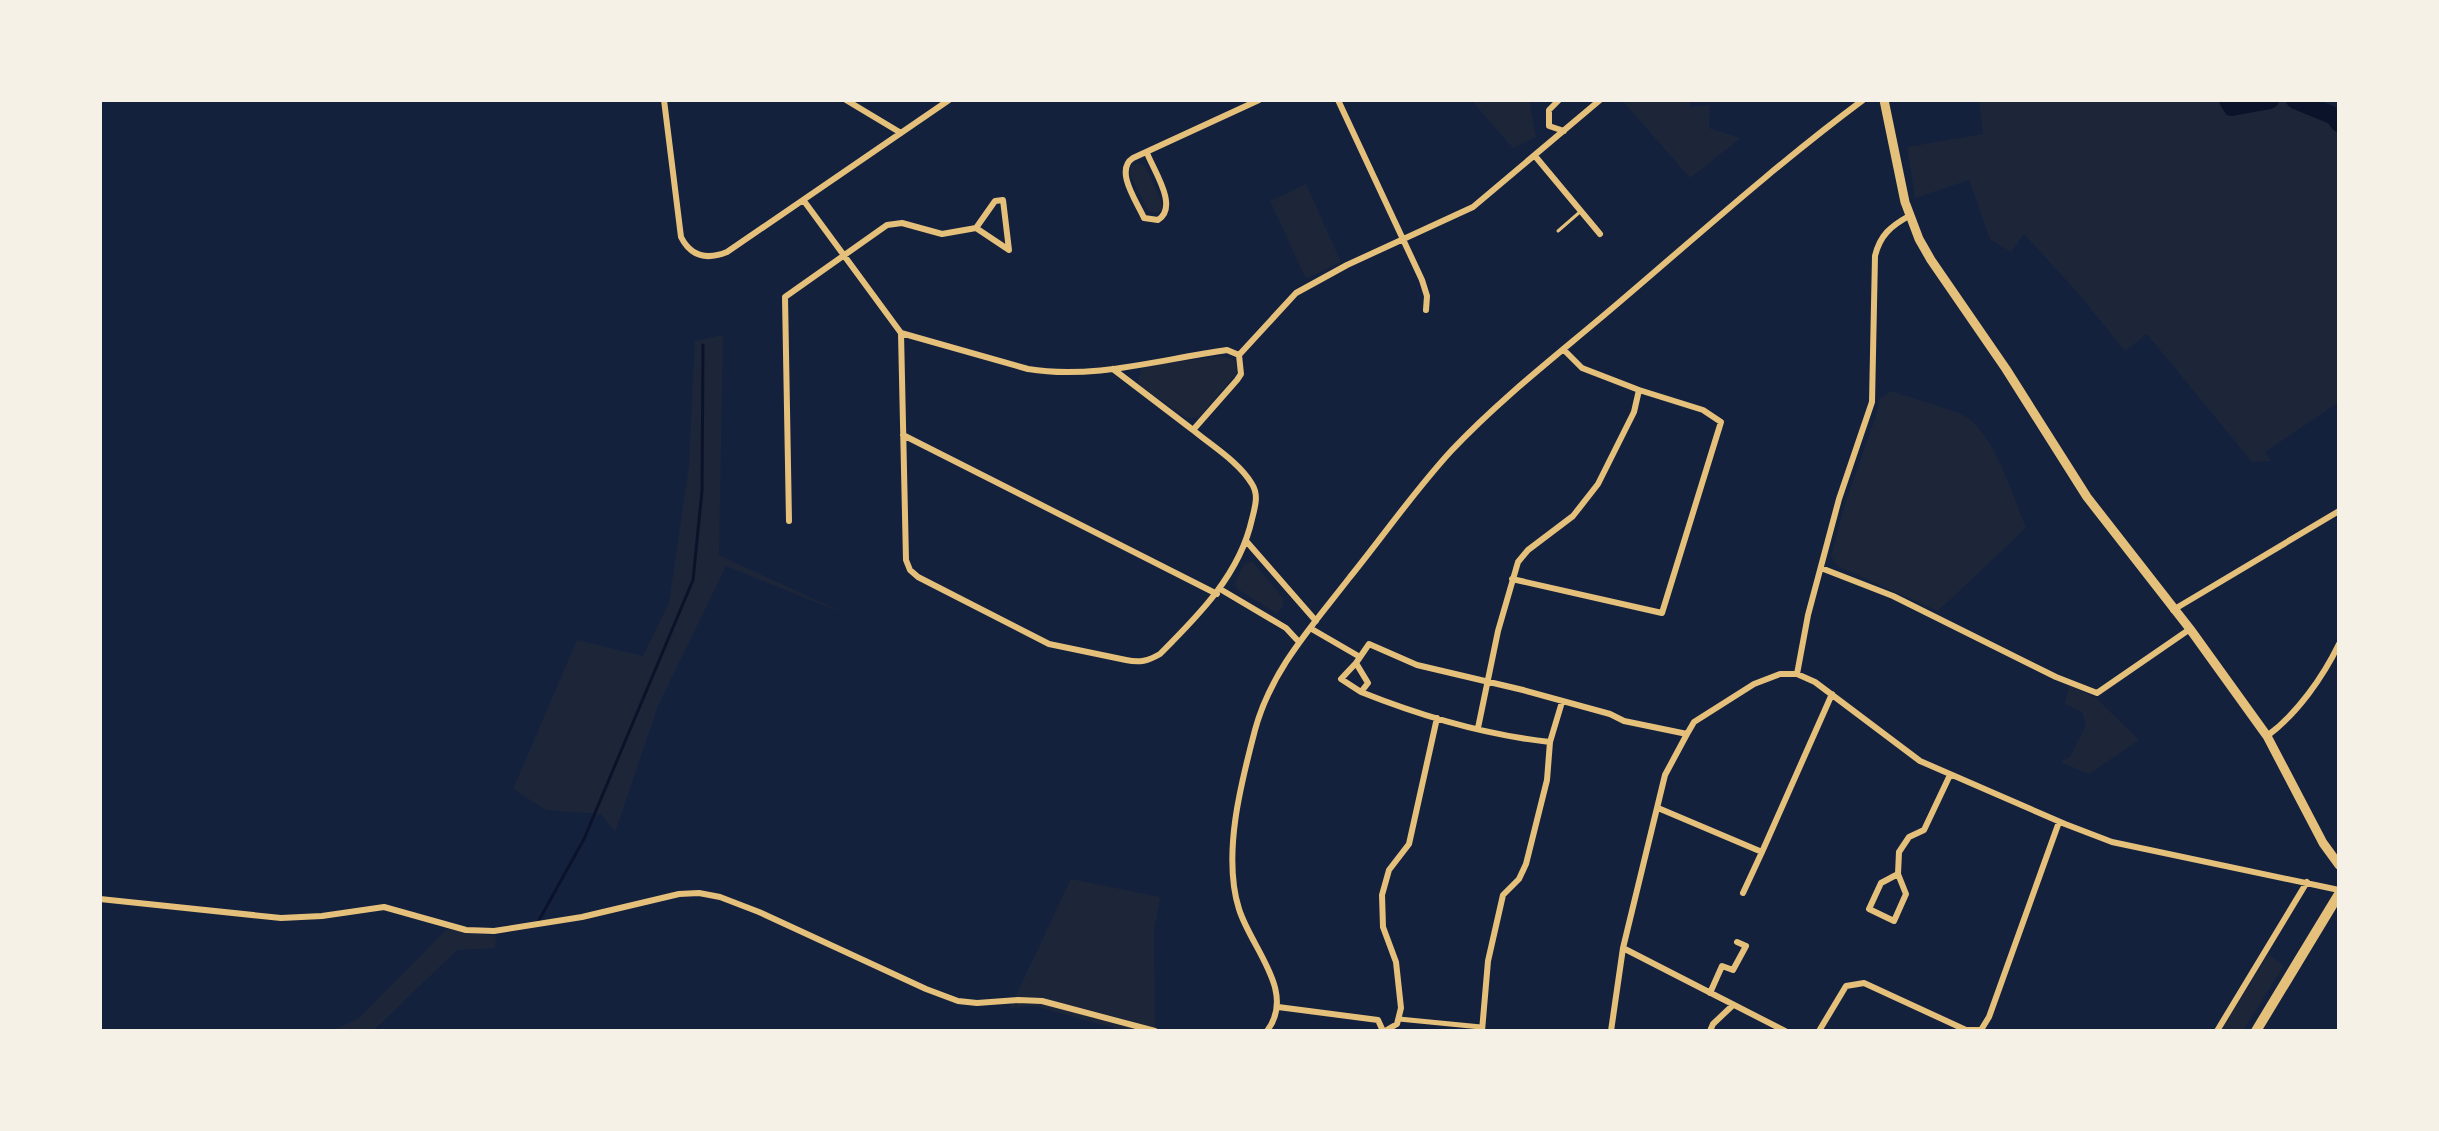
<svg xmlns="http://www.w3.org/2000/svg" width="2439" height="1131" font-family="'Roboto Condensed',sans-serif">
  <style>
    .green { fill: #1d2539 }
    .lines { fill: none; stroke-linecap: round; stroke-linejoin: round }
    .stream { stroke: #0b132b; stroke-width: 3 }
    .river { stroke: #0b132b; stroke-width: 18 }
    .service { stroke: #e5c07b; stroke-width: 3 }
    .pedestrian { stroke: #e5c07b; stroke-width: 5 }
    .minor { stroke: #e5c07b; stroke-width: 6 }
    .secondary { stroke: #e5c07b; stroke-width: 9 }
    .primary { stroke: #e5c07b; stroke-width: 10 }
  </style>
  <rect width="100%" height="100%" fill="#14213d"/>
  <!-- green -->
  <path class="green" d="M1471 100H1529L1536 137 1513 148Z
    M1622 100H1690V107L1710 105 1709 128 1741 138 1690 178Z
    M1979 100H2228L2233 107C2266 101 2285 96 2317 109 2326 113 2333 115 2339 123V402L2265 452 2271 461 2252 462 2147 334 2125 351 2078 293 2024 234 2011 252 1990 239 1969 180 1915 198 1907 147 1983 134Z
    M1138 163 1145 166 1162 203V210L1157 213 1148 211 1130 174 1131 166Z
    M1306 184 1341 262 1306 279 1270 201Z
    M723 335 719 555 848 615 726 566 658 706 615 832 601 814 546 810 513 789 577 640 643 656 669 603 689 466 695 341Z
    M1222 356 1234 360 1238 369 1236 374 1199 417 1187 418 1143 388 1138 382 1141 369 1147 366Z
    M1891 391C1907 397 1957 410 1968 418 1996 439 2013 496 2026 528L1938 611 1837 566 1831 556 1845 504 1877 413 1879 399Z
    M1252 561 1283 598 1282 608 1276 613 1237 589 1235 583 1244 565Z
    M2069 685 2096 698 2139 740 2089 774 2060 762 2070 757 2086 725 2082 712 2065 704Z
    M1071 879 1160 897 1154 930 1155 1031H1125L1034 1006 1010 1008Z
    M447 929 496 936 495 948 457 950 373 1031H332L359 1018Z
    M2268 954 2284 965 2243 1031H2221Z"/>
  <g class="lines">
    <!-- stream -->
    <path class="stream" d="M538 922 584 839 693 580 702 491 703 345"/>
    <!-- river -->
    <path class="river" d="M2228 100 2232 107 2270 100
      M2295 100 2334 116 2339 123"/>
    <!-- service -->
    <path class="service" d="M1558 231 1581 211"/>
    <!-- pedestrian -->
    <path class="pedestrian" d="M1399 1019 1481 1027"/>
    <!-- minor -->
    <path class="minor" d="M664 100 681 237C691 257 707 260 727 252L949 100
      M846 100 901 133
      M1338 100 1422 280 1427 296 1426 310
      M1559 100 1549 110V126L1564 131
      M1147 153C1154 171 1179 207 1158 220L1144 218C1137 202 1114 170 1133 158L1259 100
      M1535 156 1600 234
      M804 201 901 333 906 560 910 570 918 577 1049 644 1126 660C1140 663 1148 661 1160 654 1199 615 1240 574 1252 519 1255 507 1259 495 1252 484 1239 462 1212 446 1193 430
      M901 333 1028 369C1094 380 1161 359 1227 350L1239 355
      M1239 355 1296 293 1347 265 1473 207 1600 100
      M1113 369 1193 430 1237 380 1241 374 1239 355
      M903 435 1217 594
      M789 521 785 297 887 225 902 223 942 234 976 228 995 201 1003 200 1009 250 976 228
      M1247 542 1316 621
      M1821 568 1893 596 2056 677 2097 693 2190 629
      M1512 579 1662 613 1721 422 1703 410 1639 390
      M1220 589 1286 628 1299 642
      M2173 610 2339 511
      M1310 628 1360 657
      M1356 663 1341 679 1361 692
      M1797 674 1808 615 1839 499 1872 402 1875 256C1880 235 1891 226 1909 216
      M1478 728 1498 631 1518 562 1528 550 1573 516 1598 484 1634 412 1639 390 1582 368 1564 350
      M2267 736C2297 714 2323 677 2339 644
      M1550 742C1486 735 1421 716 1361 692L1368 683 1356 663 1369 644 1417 665 1523 690 1610 714 1624 721 1687 734
      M1658 808 1762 852 1832 694
      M1898 874 1906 894 1894 921 1869 909 1881 883 1898 874 1899 852 1909 837 1924 830 1950 775
      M1743 893 1762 852
      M100 899 281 918 322 916 384 907 466 930 494 931 582 917 679 894 699 893 720 897 759 912 926 989 958 1001 977 1003 1018 1000 1042 1001 1155 1031
      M1623 948 1785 1031
      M1710 993 1722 966 1733 970 1746 946 1737 942
      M1278 1007 1378 1020 1383 1031
      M1267 1031C1297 992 1251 948 1239 909 1222 855 1241 783 1255 730 1271 670 1313 625 1350 577 1384 535 1415 490 1452 450 1502 397 1561 352 1616 305 1697 236 1777 164 1863 100
      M1385 1031 1397 1024 1401 1008 1396 962 1383 927 1382 895 1389 870 1409 844 1437 718
      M1482 1031 1488 961 1503 895 1519 879 1526 864 1547 780 1550 742 1562 702
      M1611 1031 1623 948 1665 775 1687 734 1694 722 1754 684 1780 674H1797L1815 682 1920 761 2065 824 2112 842 2339 890
      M1710 1031 1713 1024 1732 1006
      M1819 1031 1846 986 1864 983 1966 1030H1981L1989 1017 2059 822
      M2217 1031 2307 882"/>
    <!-- secondary -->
    <path class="secondary" d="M1884 100 1905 202 1919 239 1931 260 2006 369 2087 497 2190 629 2267 736 2323 843 2339 865"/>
    <!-- primary -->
    <path class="primary" d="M2256 1031 2339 894"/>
  </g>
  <!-- border -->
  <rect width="2439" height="1131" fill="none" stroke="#f6f1e7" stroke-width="204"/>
</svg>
